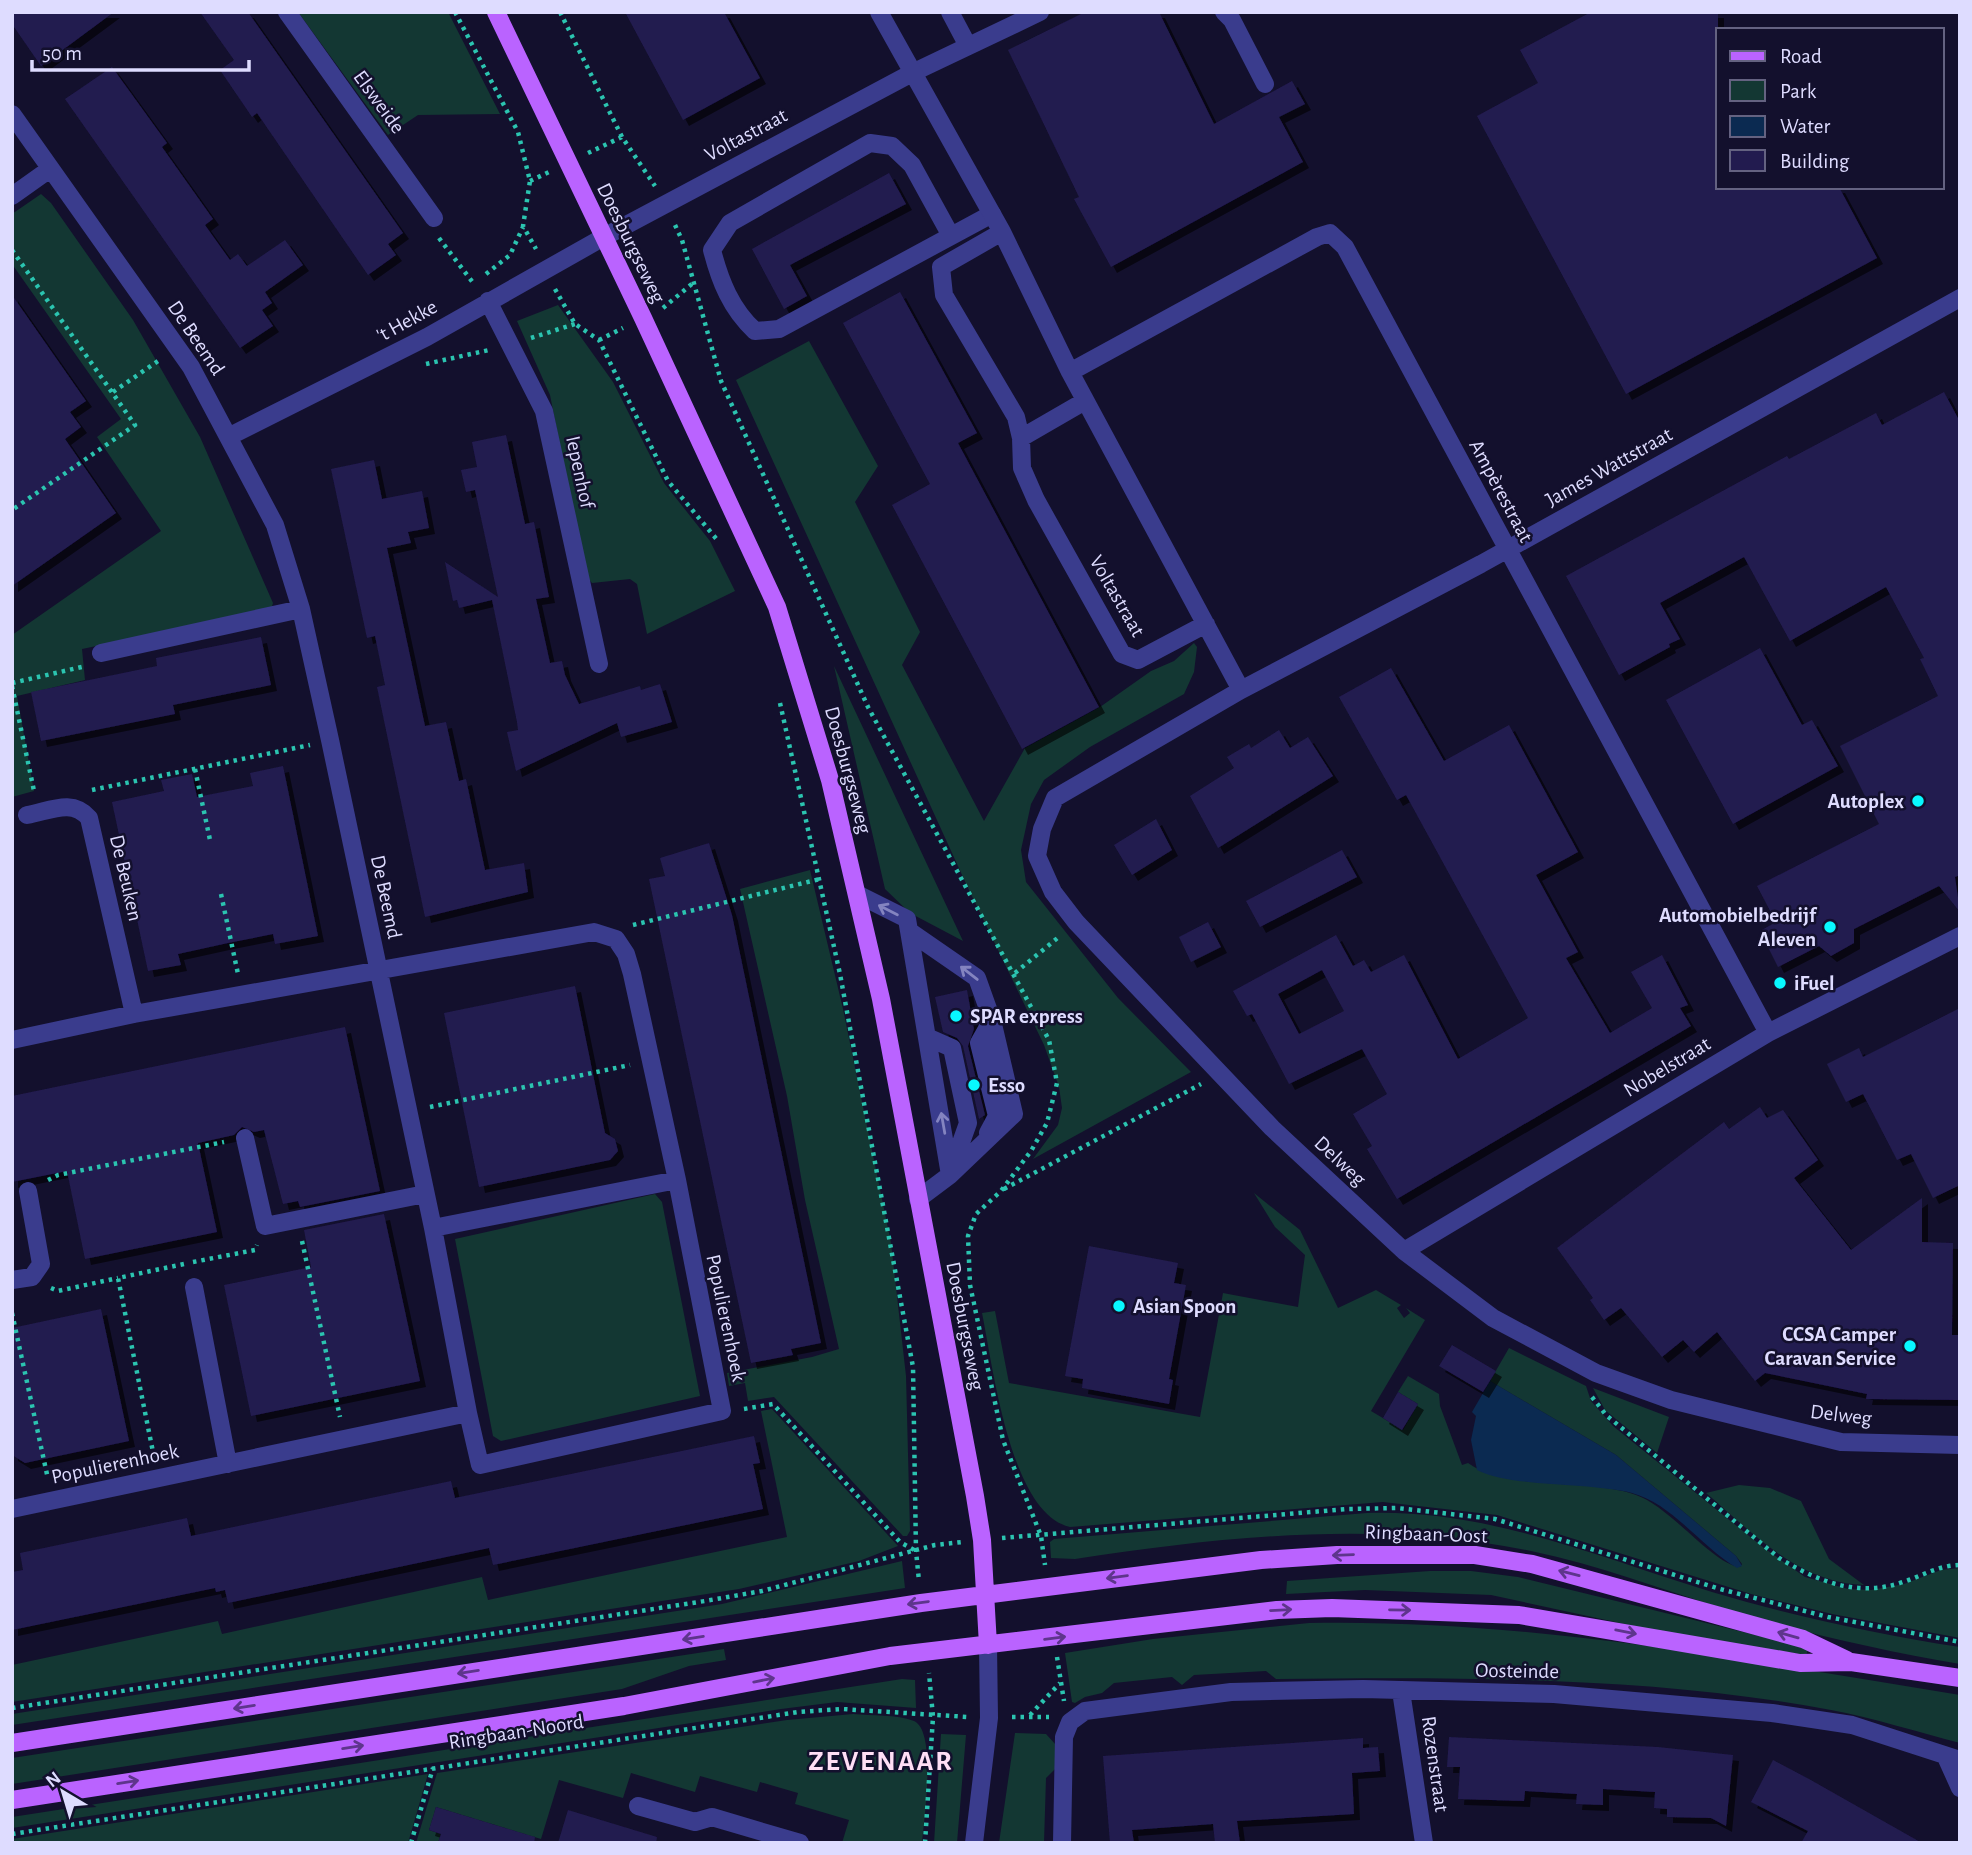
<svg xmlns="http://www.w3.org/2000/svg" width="1972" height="1855" font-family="'Alegreya Sans',sans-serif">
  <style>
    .green { fill: #133733 }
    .water { fill: #0b2a51 }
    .building { fill: #221b4f; fill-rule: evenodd; filter: url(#shadow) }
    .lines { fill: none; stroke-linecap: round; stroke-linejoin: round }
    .path { stroke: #2bc4b0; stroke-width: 4.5; stroke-dasharray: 3.5 5; stroke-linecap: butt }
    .service { stroke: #3a3c8d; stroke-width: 18 }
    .minor { stroke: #3a3c8d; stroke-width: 18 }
    .tertiary { stroke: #3a3c8d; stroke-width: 18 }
    .primary { stroke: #ba63ff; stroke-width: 18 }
    .oneway { stroke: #8484c0 }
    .oneway2 { stroke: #5e358c }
    .poi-dot { fill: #08f8ff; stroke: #13102d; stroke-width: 2.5 }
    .labels { text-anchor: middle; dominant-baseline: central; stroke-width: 5; stroke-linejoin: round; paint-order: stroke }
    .street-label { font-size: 21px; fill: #dedcff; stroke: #13102d }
    .poi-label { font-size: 21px; font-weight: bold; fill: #dedcff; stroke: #13102d; text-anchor: start }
    .district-label { font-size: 28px; font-weight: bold; letter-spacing: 2px; fill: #ffdef5; stroke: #13102d }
  </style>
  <defs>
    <filter id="shadow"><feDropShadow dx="6" dy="6" stdDeviation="0" flood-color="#0009"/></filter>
  </defs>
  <rect width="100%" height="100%" fill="#13102d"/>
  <!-- green -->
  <path class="green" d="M298 12H448L500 114 418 115 388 135Z
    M41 194 51 203 133 320 200 437 273 603 271 610 82 649 85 680 17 696 34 791 12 797V635L161 531 97 437 121 419 12 264V214Z
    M558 305 613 382 664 483 710 541 735 591 647 634 637 584 630 579 592 583 586 576 550 395 517 321Z
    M809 341 878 466 855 502 920 632 902 665 984 821 1025 748 1100 707 1151 671 1174 661 1194 643 1197 647 1194 672 1184 694 1090 747 1044 780 1031 804 1021 850 1026 882 1118 998 1191 1072 1033 1159 1058 1125 1062 1108 1059 1087 1044 1045 968 888 736 380Z
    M834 666 963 941 910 913 885 889Z
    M810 870 843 1009 891 1243 906 1376 910 1531 907 1536H903L774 1397 748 1401 745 1383 729 1386 727 1373 812 1357 839 1349 805 1200 787 1096 740 889Z
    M1254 1193 1300 1230 1338 1308 1376 1290 1401 1305 1397 1308 1404 1318 1410 1313 1406 1308 1425 1320 1371 1411 1403 1430 1418 1404 1398 1392 1408 1376 1439 1394 1440 1406 1462 1465 1468 1463C1507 1492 1588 1477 1636 1495 1671 1507 1712 1564 1740 1567L1742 1564 1736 1556 1616 1455 1490 1381 1509 1348 1586 1386 1591 1401 1613 1426 1764 1548 1805 1577 1848 1589 1871 1590 1904 1584 1941 1570 1960 1568V1638L1832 1614 1751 1594 1497 1515 1383 1502 1070 1527C1010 1514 993 1366 982 1313L995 1311 1009 1383 1200 1417 1223 1293 1298 1307 1305 1255 1275 1227Z
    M655 1194 662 1202 700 1396 501 1441 493 1436 455 1239Z
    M1593 1388 1669 1417 1657 1453 1605 1410Z
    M772 1409 898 1546 859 1561 739 1589 12 1702V1665L218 1621 222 1634 482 1577 488 1600 787 1537 761 1411Z
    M1739 1485 1770 1488 1801 1501 1829 1559 1864 1585C1798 1583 1753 1533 1706 1493Z
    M1367 1513C1488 1509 1598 1557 1712 1592 1793 1616 1876 1634 1960 1647V1664C1882 1651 1804 1633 1728 1610 1663 1590 1599 1565 1531 1551 1379 1520 1227 1536 1075 1559L1051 1558 1050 1542 1054 1539Z
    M902 1561 905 1588 12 1725V1714L722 1604Z
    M1430 1571H1471L1518 1577 1809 1648 1806 1655 1671 1634 1491 1595 1365 1590 1286 1594 1287 1581Z
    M1309 1623C1528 1619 1744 1660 1960 1695V1743C1917 1732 1874 1718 1831 1710 1652 1676 1458 1677 1276 1679L1266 1671 1194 1675 1182 1685 1172 1677 1114 1683 1102 1693 1085 1697 1075 1703 1072 1702 1065 1653 1153 1639Z
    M724 1649 726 1660 689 1666 622 1689 12 1784V1758Z
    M902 1679 915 1680 916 1708 837 1702 781 1709 12 1828V1817Z
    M853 1714C872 1716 896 1714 914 1721 937 1731 924 1820 922 1843H842L849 1820 795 1804 798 1793 760 1782 757 1792 700 1776 695 1792 631 1773 623 1798 559 1780 541 1839 436 1807 429 1830 441 1834 438 1843H416L437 1773 787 1720Z
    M1015 1733 1046 1734 1056 1745 1055 1769 1046 1778 1044 1843H999Z
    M941 1734 966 1735 957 1843H934Z
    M428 1774 408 1843H12V1839Z"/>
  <!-- water -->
  <path class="water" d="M1490 1381 1616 1455 1736 1556 1742 1566 1737 1568C1701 1547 1673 1504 1632 1493 1587 1482 1513 1488 1477 1470L1471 1440 1476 1416 1472 1412Z"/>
  <!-- building -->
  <path class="building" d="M12 12H114L41 66 12 24Z
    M200 12H248L403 233 388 244 396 255 368 275 257 113 252 117 220 70 234 60Z
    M625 12H724L760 78 683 120Z
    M1085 12H1159L1214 124 1292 81 1305 104 1279 117 1303 162 1111 267 1074 199 1079 197 1008 50Z
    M1591 12H1718V187H1839L1877 258 1626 394 1477 116 1538 83 1520 50Z
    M112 67 167 143 162 147 213 219 205 225 230 260 238 254 247 266 285 240 303 265 265 292 272 303 262 310 273 326 240 348 65 99Z
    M889 173 906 204 790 265 807 296 784 309 752 249Z
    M900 292 977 433 958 443 1099 707 1022 749 892 505 930 484 843 323Z
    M12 295 86 401 70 412 81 427 65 439 116 513 12 586Z
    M1944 392 1960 422V875L1955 877 1960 912 1939 886 1854 929V943L1831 956 1819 946 1778 967 1760 931 1776 922 1757 886 1879 824 1840 746 1938 696 1920 659 1924 658 1886 587 1790 641 1744 557 1660 603 1680 639 1669 644 1670 647 1619 675 1566 576 1787 456 1789 459 1876 413 1882 425Z
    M506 435 525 524 534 522 549 597 536 599 550 663 562 661 565 675 579 704 640 686 641 690 660 684 672 722 621 737 617 723 516 771 507 732 518 730 517 722 492 600 459 608 457 600 453 601 445 562 498 597 475 490 466 492 461 470 477 467 472 442Z
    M374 460 382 499 422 491 429 528 408 532 411 543 387 548 425 726 446 722 459 781 466 779 485 870 524 863 528 892 425 917 377 687 385 685 375 636 367 638 331 469Z
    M261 637 271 685 173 705 175 714 41 741 31 692 157 666 156 658Z
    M1760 648 1802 725 1812 720 1838 766 1733 824 1666 700Z
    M1391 668 1444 761 1509 725 1578 852 1536 875 1578 952 1566 958 1610 1033 1652 1008 1631 972 1662 955 1688 1005 1680 1008 1691 1026 1397 1199 1367 1149 1372 1146 1353 1114 1387 1094 1362 1049 1289 1084 1252 1014 1247 1016 1233 991 1336 935 1353 966 1364 960 1371 972 1404 955 1458 1059 1528 1018 1406 795 1397 800 1339 697ZM1322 970 1344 1011 1299 1034 1278 994Z
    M1279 730 1290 748 1308 737 1333 776 1218 848 1190 796 1234 768 1227 757 1249 744 1251 748Z
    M283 766 318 936 275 944 273 934 228 943 178 954 181 965 148 971 112 802 164 791 161 780 192 774 197 797 253 786 250 773Z
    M1156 819 1172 850 1132 875 1114 845Z
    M709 843 732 915 821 1343 791 1349 793 1355 751 1363 649 879 665 876 660 858Z
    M1342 850 1357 877 1260 927 1246 901Z
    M1208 922 1221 947 1191 962 1179 937Z
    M575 986 605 1133 615 1139 618 1151 610 1160 479 1187 444 1013Z
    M967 990 974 1029 968 1046 985 1115 979 1119 963 1046 957 1038 943 1032 935 997Z
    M1960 1008V1185L1933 1198 1911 1154 1897 1160 1863 1094 1846 1102 1827 1064 1859 1048 1863 1057Z
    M345 1027 380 1191 300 1207 298 1201 283 1204 264 1130 254 1132 242 1127 234 1135 198 1143 217 1232 85 1259 67 1171 12 1182V1096Z
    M1760 1107 1767 1118 1783 1110 1818 1160 1794 1178 1851 1250 1922 1198V1242L1953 1243 1952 1335H1960V1400L1866 1399 1867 1394 1765 1373 1755 1381 1717 1332 1694 1352 1683 1340 1662 1357 1621 1308 1604 1320 1590 1300 1593 1298 1557 1248 1724 1122 1729 1129Z
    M384 1214 420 1381 251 1416 224 1285 311 1267 304 1230Z
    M1089 1246 1178 1263 1174 1283 1186 1285 1169 1379 1173 1380 1169 1404 1082 1388 1083 1379 1065 1376Z
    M101 1309 129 1441 25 1463 12 1455V1328Z
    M1452 1345 1496 1371 1483 1392 1439 1366Z
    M1398 1392 1418 1404 1402 1430 1383 1418Z
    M754 1436 760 1463 753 1464 763 1509 493 1565 489 1548 228 1603 225 1590 216 1592 215 1588 12 1630V1572L23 1570 20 1553 187 1518 191 1536 451 1481 455 1498Z
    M1449 1737 1658 1747 1733 1755 1726 1826 1711 1818 1667 1817V1809L1654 1808 1655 1792 1603 1789V1805L1576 1804 1577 1794 1525 1791 1524 1801 1458 1799 1460 1767H1447Z
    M1363 1738V1748L1378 1747 1380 1771 1352 1773 1354 1814 1237 1821 1240 1843H1215L1213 1824 1132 1830 1134 1843H1110L1103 1756Z
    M1773 1760 1809 1779 1922 1843H1801L1808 1831 1751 1802Z
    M436 1807 535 1837 534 1843H438L441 1834 429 1830Z
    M568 1810 657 1837 656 1843H558Z"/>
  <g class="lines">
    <!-- path -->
    <path class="path" d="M455 12 518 132 530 181 523 226 536 249
      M560 12 622 137 655 186
      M588 153 622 137
      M530 181 549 172
      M675 225 682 240 721 381 868 707 1049 1040 1057 1083 1047 1123 1031 1151 1001 1191 976 1214 968 1236 970 1285 1003 1440 1041 1536 1045 1565
      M439 238 474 284
      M12 250 135 425 12 510
      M486 274 510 255 523 227
      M555 289 575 324 599 340 668 481 719 542
      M663 308 693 283
      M531 338 575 324
      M599 340 623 328
      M426 364 489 350
      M113 392 158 361
      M12 683 86 666
      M12 686 34 791
      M780 703 840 974 913 1367 916 1551 919 1581
      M195 769 210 840
      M92 790 310 745
      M221 894 238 974
      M633 925 820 879
      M1015 973 1060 936
      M430 1107 630 1065
      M48 1180 58 1175 224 1142
      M1004 1189 1201 1084
      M302 1241 340 1417
      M193 1262 255 1250 257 1245
      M51 1288 58 1291 118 1278
      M12 1313 48 1479
      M1592 1397 1606 1415 1779 1558C1817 1581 1858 1598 1903 1582 1922 1576 1939 1565 1960 1565
      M744 1409 773 1404 900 1542 916 1551
      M154 1457 118 1278 184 1264
      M1002 1538 1347 1509 1397 1508 1495 1519 1720 1589 1828 1617 1960 1642
      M1057 1657 1064 1701
      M12 1708 705 1601 762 1591 935 1545 962 1542
      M1030 1715 1060 1683
      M1012 1717H1049
      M12 1834 798 1712 842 1709 968 1717
      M411 1843 433 1768
      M925 1843 933 1717 929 1673"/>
    <!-- service -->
    <path class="service" d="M950 12 968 46
      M1224 12 1232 20 1265 84
      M912 73 1040 12
      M951 236 912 165 892 146 870 143 730 223 712 250C720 281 731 309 755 331L779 329 992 214
      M857 894 907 919 950 1175 918 1199
      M909 931 977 978 992 1020 1014 1114 950 1175
      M927 1037 952 1048 968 1123 952 1168
      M988 1133 997 1116 979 1043 992 1020"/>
    <!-- minor -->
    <path class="minor" d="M287 12 434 218
      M879 12 1002 232 1070 372 1241 690
      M12 114 191 367 275 525 301 609 330 740 433 1228 468 1413
      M12 196 50 169
      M1002 232 941 267 944 295 1016 417 1021 438 1022 468 1036 500 1122 654 1138 660 1206 624
      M1960 298 1481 564 1241 690 1055 798 1042 829 1037 856 1053 892 1076 922 1272 1128 1404 1251 1493 1318 1596 1373 1671 1400 1841 1442 1960 1445
      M488 301 544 411 599 664
      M1070 372 1317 237 1330 233 1345 247 1768 1033
      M230 436 427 337 602 238 912 73
      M1021 438 1085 401
      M101 653 301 609
      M27 815C50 811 72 798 89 818L134 1014
      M12 1040 134 1014 594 932 616 939 626 954 632 974 677 1180 722 1411 480 1465 468 1413 12 1509
      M245 1138 265 1226 425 1194
      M433 1228 677 1180
      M1404 1251 1768 1033 1960 936
      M12 1280 32 1277 41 1264 28 1191
      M194 1287 228 1464
      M1401 1691 1424 1843
      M1946 1757 1960 1788
      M638 1806 695 1822 712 1817 800 1843
      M1062 1843 1064 1737 1070 1722 1085 1711 1231 1692 1363 1689 1554 1694 1772 1713 1852 1725 1960 1760"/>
    <!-- tertiary -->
    <path class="tertiary" d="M974 1843 989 1718 988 1645"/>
    <!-- primary -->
    <path class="primary" d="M496 12 643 318 777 607 830 780 881 999 975 1496 982 1540 988 1645
      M12 1743 921 1603 1261 1560 1337 1555H1475L1532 1564 1803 1639 1847 1660
      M12 1800 624 1706 890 1656 1277 1610 1332 1608 1519 1615 1800 1663 1851 1662 1960 1678"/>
  </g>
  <!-- one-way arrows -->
  <defs><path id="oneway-shaft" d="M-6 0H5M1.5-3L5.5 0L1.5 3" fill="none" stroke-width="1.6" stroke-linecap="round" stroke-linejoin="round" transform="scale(1.75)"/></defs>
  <g class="oneway">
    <use href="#oneway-shaft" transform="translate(888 910) rotate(-153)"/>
    <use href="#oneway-shaft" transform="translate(969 973) rotate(-142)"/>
    <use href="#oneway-shaft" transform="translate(943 1123) rotate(-100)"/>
  </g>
  <g class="oneway2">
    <use href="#oneway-shaft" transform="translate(1343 1555) rotate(178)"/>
    <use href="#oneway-shaft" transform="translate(1569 1573) rotate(-166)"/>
    <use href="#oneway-shaft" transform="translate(1117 1577) rotate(173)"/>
    <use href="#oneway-shaft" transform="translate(918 1603) rotate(172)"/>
    <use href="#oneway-shaft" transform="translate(1281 1610) rotate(-3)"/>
    <use href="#oneway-shaft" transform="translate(1400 1610) rotate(1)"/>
    <use href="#oneway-shaft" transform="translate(1626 1632) rotate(11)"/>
    <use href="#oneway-shaft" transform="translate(1788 1635) rotate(-164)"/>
    <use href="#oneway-shaft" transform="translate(693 1638) rotate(171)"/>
    <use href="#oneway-shaft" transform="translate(1055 1638) rotate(-7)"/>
    <use href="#oneway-shaft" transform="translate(468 1672) rotate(171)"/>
    <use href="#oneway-shaft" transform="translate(764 1680) rotate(-11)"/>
    <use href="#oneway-shaft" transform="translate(244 1707) rotate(171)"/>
    <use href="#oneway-shaft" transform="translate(353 1747) rotate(-9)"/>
    <use href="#oneway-shaft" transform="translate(128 1782) rotate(-9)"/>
  </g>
  <!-- markers -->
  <g class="poi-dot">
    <circle cx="1918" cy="801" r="7"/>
    <circle cx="1830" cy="927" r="7"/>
    <circle cx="1780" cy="983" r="7"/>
    <circle cx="956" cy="1016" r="7"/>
    <circle cx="974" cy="1085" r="7"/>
    <circle cx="1119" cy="1306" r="7"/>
    <circle cx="1910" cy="1346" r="7"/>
  </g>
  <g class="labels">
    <!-- street labels -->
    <g class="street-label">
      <text transform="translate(379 102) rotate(54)">Elsweide</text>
      <text transform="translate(746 135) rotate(-28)">Voltastraat</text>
      <text transform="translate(631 243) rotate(64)">Doesburgseweg</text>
      <text transform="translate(407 321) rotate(-29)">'t Hekke</text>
      <text transform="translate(196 338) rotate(56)">De Beemd</text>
      <text transform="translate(1609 467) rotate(-29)">James Wattstraat</text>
      <text transform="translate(580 472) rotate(78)">Iepenhof</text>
      <text transform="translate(1501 491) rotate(62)">Ampèrestraat</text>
      <text transform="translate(1117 596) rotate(60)">Voltastraat</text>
      <text transform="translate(848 770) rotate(75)">Doesburgseweg</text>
      <text transform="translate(126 878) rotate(77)">De Beuken</text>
      <text transform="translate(386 897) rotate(78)">De Beemd</text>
      <text transform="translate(1667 1067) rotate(-31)">Nobelstraat</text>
      <text transform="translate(1340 1161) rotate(43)">Delweg</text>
      <text transform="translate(726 1318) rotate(78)">Populierenhoek</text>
      <text transform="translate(965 1326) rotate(79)">Doesburgseweg</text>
      <text transform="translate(1841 1415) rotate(7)">Delweg</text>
      <text transform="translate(115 1464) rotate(-12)">Populierenhoek</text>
      <text transform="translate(1426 1534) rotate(2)">Ringbaan-Oost</text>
      <text transform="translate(1517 1671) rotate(1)">Oosteinde</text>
      <text transform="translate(516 1732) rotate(-9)">Ringbaan-Noord</text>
      <text transform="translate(1435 1764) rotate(82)">Rozenstraat</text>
    </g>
    <!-- poi labels -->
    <g class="poi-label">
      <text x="1904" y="801" text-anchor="end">Autoplex</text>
      <text x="1816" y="915" text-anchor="end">Automobielbedrijf<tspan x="1816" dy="24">Aleven</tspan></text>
      <text x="1794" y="983">iFuel</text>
      <text x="970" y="1016">SPAR express</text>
      <text x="988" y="1085">Esso</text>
      <text x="1133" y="1306">Asian Spoon</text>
      <text x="1896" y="1334" text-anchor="end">CCSA Camper<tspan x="1896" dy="24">Caravan Service</tspan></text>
    </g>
    <!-- district labels -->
    <g class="district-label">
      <text x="881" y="1762">ZEVENAAR</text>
    </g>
  </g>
  <!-- border -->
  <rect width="1972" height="1855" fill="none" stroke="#dedcff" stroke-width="28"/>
  <!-- legend -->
  <rect x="1716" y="28" width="228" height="161" fill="#13102d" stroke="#646281" stroke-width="2"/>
  <rect x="1730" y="51" width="35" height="10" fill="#ba63ff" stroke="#646281" stroke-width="2"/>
  <text x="1780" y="63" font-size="21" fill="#dedcff">Road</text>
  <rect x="1730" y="80" width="35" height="21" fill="#133733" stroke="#646281" stroke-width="2"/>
  <text x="1780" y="98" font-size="21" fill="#dedcff">Park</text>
  <rect x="1730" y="116" width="35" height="21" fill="#0b2a51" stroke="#646281" stroke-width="2"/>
  <text x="1780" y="133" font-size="21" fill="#dedcff">Water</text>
  <rect x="1730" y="150" width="35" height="21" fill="#221b4f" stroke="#646281" stroke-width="2"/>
  <text x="1780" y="168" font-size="21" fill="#dedcff">Building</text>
  <!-- north arrow -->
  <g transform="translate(63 1792) rotate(322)" stroke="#13102d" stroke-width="5" paint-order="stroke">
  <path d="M0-5L12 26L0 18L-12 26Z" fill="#dedcff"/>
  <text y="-10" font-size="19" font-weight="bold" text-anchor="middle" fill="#dedcff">N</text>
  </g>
  <!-- scale -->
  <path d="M32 60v10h217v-10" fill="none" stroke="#dedcff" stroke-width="3.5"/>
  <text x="42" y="60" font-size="21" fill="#dedcff" stroke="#13102d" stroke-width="5" paint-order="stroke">50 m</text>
</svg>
